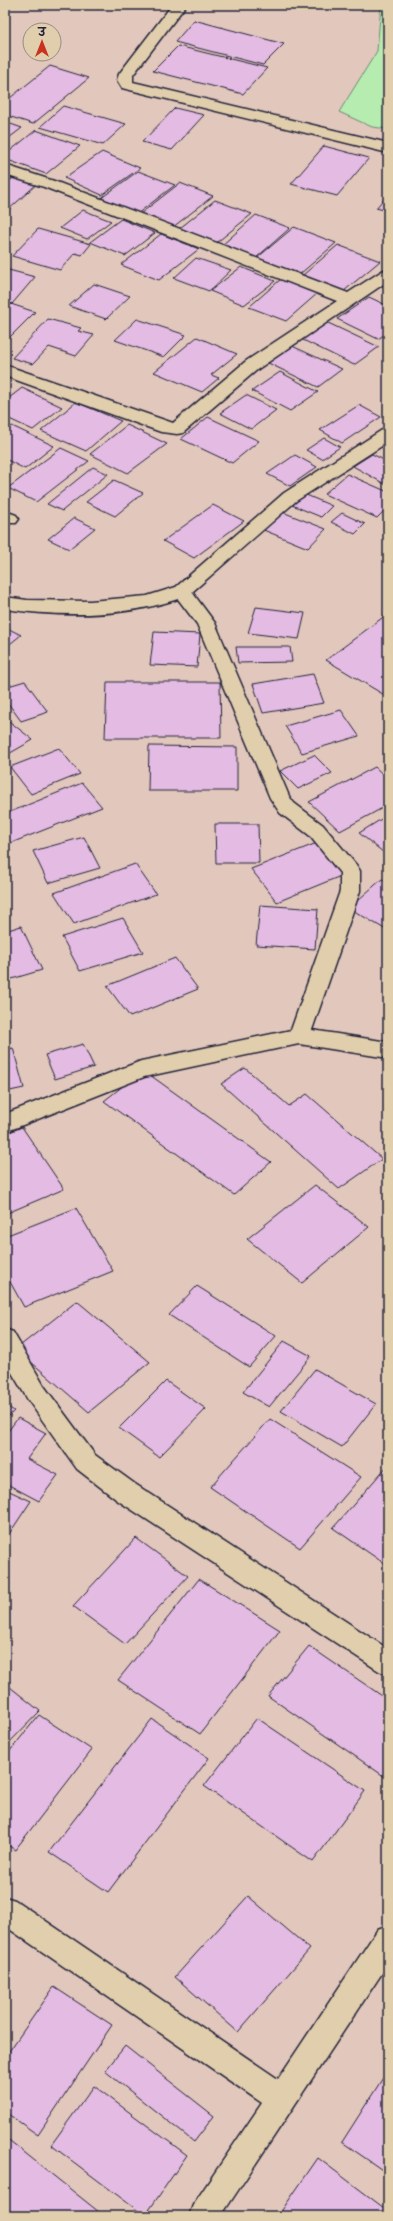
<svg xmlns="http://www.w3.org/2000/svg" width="393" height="2221" font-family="'Gochi Hand','Playpen Sans Deva',sans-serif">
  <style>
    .green { fill: #b6ecaf; stroke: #6c8775 }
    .building { fill: #e4bbe2; stroke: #22223b }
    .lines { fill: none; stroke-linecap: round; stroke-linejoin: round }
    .minor-casing { stroke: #22223b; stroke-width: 3 }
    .minor { fill: #e1ceac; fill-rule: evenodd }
  </style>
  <rect width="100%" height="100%" fill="#e2c8bc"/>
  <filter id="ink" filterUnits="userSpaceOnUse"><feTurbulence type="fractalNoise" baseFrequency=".025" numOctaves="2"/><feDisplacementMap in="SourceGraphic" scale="8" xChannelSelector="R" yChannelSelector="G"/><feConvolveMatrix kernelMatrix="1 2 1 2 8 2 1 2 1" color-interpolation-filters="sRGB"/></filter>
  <g filter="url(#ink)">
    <!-- green -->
    <path class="green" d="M381 5H388V129L372 127 339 112 377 51Z"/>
    <!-- building -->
    <path class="building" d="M194 20 284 44 263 65 175 42Z
      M178 46 267 68 243 94 153 71Z
      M50 66 89 78 33 124 5 115V102Z
      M63 106 126 124 103 145 40 127Z
      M175 108 204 115 172 150 142 142Z
      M5 122 22 128 5 141Z
      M36 130 80 146 46 174 5 159V155Z
      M324 146 369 158 337 196 291 184Z
      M102 152 140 168 102 195 64 178Z
      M138 171 175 185 137 214 100 199Z
      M16 175 39 182 6 212 5 179 10 181Z
      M180 183 213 196 173 227 140 214Z
      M388 194V211L376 208Z
      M215 200 252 214 216 243 180 228Z
      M83 210 111 221 87 239 60 228Z
      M256 215 290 228 256 258 221 246Z
      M121 219 155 233 125 256 90 242Z
      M294 227 336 243 300 274 257 258Z
      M38 229 91 244 82 255 75 253 60 270 12 256Z
      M161 234 199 249 159 280 121 265Z
      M338 245 380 261 344 291 303 275Z
      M196 258 231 270 209 291 174 278Z
      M241 267 275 281 244 305 210 291Z
      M5 269 35 277 12 304 5 302Z
      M281 279 318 293 286 321 249 307Z
      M94 284 130 296 106 319 69 306Z
      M369 297 388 306V332L378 339 337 319Z
      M11 304 35 312 5 342V310Z
      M48 319 81 328 78 331 94 335 76 356 49 347 33 364 12 358Z
      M137 319 186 335 164 357 115 340Z
      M326 322 379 347 354 365 301 339Z
      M197 337 237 354 211 375 219 378 202 392 154 372Z
      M290 345 342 369 318 387 266 362Z
      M280 372 318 392 290 411 252 391Z
      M22 388 62 407 33 430 5 417V401Z
      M246 395 276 410 251 429 220 413Z
      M76 402 121 421 86 451 41 431Z
      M359 405 381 417 342 443 320 430Z
      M208 417 259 441 232 463 181 439Z
      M127 425 167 444 128 473 90 454Z
      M12 426 54 446 25 469 5 459V431Z
      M324 438 340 447 322 459 306 450Z
      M61 448 89 461 36 502 8 488Z
      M372 454 388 462V486L353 466Z
      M295 455 317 467 290 486 267 474Z
      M93 467 108 474 62 511 47 504Z
      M347 474 388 492V507L377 518 324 494Z
      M114 480 143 493 115 516 86 502Z
      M304 494 332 506 321 517 292 505Z
      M213 505 244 521 194 558 163 541Z
      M280 511 326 529 308 548 261 529Z
      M342 513 365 524 355 534 331 522Z
      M74 518 95 528 69 549 48 539Z
      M256 607 305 613 299 639 248 633Z
      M386 615 388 616V694L386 696 326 660Z
      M5 627 21 635 5 648Z
      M154 632 200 634 197 667 150 665Z
      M236 647H290L292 662 238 663Z
      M313 674 324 703 263 713 253 684Z
      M25 681 48 712 21 721 5 699V687Z
      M107 682H220L221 738H105Z
      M341 710 359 736 302 753 285 726Z
      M5 718 33 740 5 756Z
      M149 746 237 747V791H148Z
      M59 748 80 774 31 794 10 767Z
      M314 755 332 773 298 789 280 771Z
      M375 767 388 779V805L340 831 309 802Z
      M82 783 102 807 11 843 5 834V814Z
      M388 815V856L359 833Z
      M215 824H258L259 863H216Z
      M84 837 100 868 48 883 33 851Z
      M322 841 348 873 277 902 251 869Z
      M135 864 156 894 74 924 54 893Z
      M382 879 388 883V931L349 908Z
      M260 905 318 909 315 949 256 945Z
      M123 918 143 952 80 971 62 937Z
      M21 926 42 970 5 981V931Z
      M175 958 198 989 130 1017 107 986Z
      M83 1044 94 1067 55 1079 45 1055Z
      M13 1048 24 1088 5 1092V1050Z
      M245 1068 289 1106 307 1094 382 1159 339 1189 221 1084Z
      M143 1070 271 1162 234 1195 104 1101Z
      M22 1127 64 1189 5 1214V1134Z
      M315 1185 369 1227 302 1283 247 1239Z
      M76 1208 113 1271 24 1307 5 1273V1236Z
      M197 1286 276 1336 249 1367 169 1315Z
      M77 1301 150 1362 89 1412 16 1349Z
      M284 1341 311 1356 269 1407 243 1392Z
      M315 1369 376 1404 342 1447 281 1411Z
      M166 1381 206 1409 159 1457 119 1428Z
      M5 1405 14 1411 5 1420Z
      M18 1418 46 1433 27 1459 58 1475 39 1501 5 1483V1435Z
      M270 1419 361 1477 300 1548 210 1487Z
      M388 1465V1566L333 1528Z
      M5 1489 31 1501 5 1540Z
      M136 1538 188 1576 125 1644 73 1606Z
      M199 1579 280 1630 200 1734 118 1680Z
      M309 1646 388 1700V1779L268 1696Z
      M5 1683 40 1711 5 1747Z
      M39 1715 92 1750 15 1850 5 1843V1757Z
      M257 1718 365 1791 313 1862 204 1786Z
      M152 1719 209 1758 108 1892 49 1852Z
      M248 1896 310 1949 238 2032 175 1977Z
      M54 1987 112 2025 38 2135 5 2112V2057Z
      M125 2046 214 2116 194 2142 105 2071Z
      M388 2070V2174L342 2142Z
      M94 2086 187 2155 145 2216 51 2145Z
      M5 2137 104 2216H5Z
      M318 2158 388 2211V2216H278Z"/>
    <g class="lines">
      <!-- minor casing -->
      <g class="minor-casing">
        <path id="minor" d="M172 5H186L133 75V82L388 143V153L122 88 117 80 119 74Z
          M5 165 54 181 348 293 382 271 388 269V281L258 369 183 433 177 434 161 432 5 376V365L173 423 246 361 337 301 44 187 5 175Z
          M388 429V442L296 501 192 592 215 623 289 796 294 803 323 825 357 866 360 871V891L312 1030 388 1042V1058L299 1044 144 1077 5 1132V1114L141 1061 291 1030 340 891V873L309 835 280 813 270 798 197 624 178 599C124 617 61 617 5 609V597L27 600 90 601 147 596 176 587 284 493 382 430Z
          M5 511 16 515 19 519 16 523H5Z
          M5 1329 13 1332 44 1386 95 1455 135 1484 388 1649V1675L379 1671 117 1500 77 1469 28 1400 5 1361Z
          M5 1897 15 1900 278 2079 378 1929 388 1925V1964L221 2216H189L193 2205 262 2103 5 1926Z"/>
      </g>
      <!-- minor -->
      <use href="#minor" class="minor"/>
    </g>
  </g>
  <!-- margin -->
  <rect width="393" height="2221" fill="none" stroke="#e1ceac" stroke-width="20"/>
  <rect x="10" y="10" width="373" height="2201" fill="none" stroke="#22223b" stroke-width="1.5" filter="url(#ink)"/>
  <!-- north arrow -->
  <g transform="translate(42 42)"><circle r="19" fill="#e1ceac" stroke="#95897f"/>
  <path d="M0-3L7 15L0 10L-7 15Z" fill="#c8321e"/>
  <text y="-6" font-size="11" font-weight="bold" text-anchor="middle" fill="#22223b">उ</text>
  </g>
</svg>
